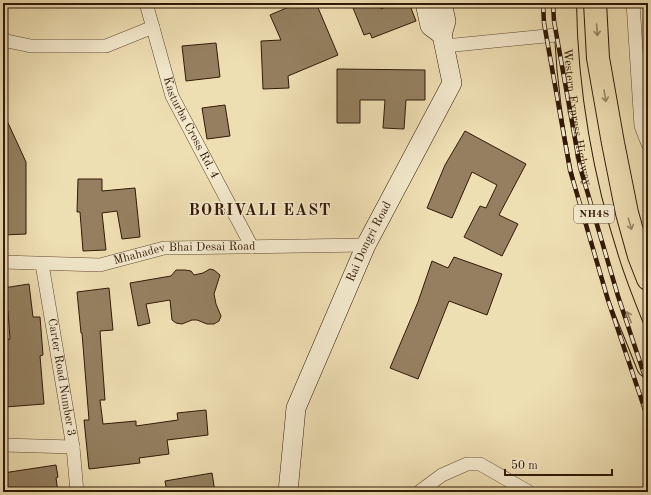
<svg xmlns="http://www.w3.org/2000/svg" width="651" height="495" font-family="'Old Standard TT',serif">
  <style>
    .building { fill: #948060; stroke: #321907 }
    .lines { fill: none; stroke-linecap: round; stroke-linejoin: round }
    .street-casing { stroke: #614a32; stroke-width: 14 }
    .secondary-casing { stroke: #321907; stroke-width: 20 }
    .highway-casing { stroke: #321907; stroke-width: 24 }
    .street { stroke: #f4eace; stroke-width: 13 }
    .secondary { stroke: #f4eace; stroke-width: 19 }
    .highway { stroke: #eedfb3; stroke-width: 22 }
    .rail-casing { stroke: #321907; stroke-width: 4.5 }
    .rail { stroke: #f4eace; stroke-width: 3; stroke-dasharray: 9; stroke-linecap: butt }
    .oneway { stroke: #998666 }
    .labels { text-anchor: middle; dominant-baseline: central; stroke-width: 3; stroke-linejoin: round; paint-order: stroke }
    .shield { fill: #f4eace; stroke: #6c5843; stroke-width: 1 }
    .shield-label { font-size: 11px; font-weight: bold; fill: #321907 }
    .street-label { font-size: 12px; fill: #321907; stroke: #f4eace }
    .district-label { font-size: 16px; font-weight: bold; letter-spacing: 1px; fill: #321907; stroke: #f4eace }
  </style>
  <rect width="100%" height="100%" fill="#eedfb3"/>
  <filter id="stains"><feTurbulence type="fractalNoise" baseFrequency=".005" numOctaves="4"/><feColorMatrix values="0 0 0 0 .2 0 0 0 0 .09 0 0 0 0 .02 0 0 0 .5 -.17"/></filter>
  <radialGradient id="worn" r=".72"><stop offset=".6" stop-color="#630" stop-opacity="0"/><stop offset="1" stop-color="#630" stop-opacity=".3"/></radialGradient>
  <!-- building -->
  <path class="building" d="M298 3H316L338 55 288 76 289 88 263 89 261 41 281 40 270 15Z
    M351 3H379L381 9 395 3H409L416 21 372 38 370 33 364 35Z
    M216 43 220 77 186 81 182 46Z
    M337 69 425 70V100H406L404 129 383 128 385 100H360V123H337Z
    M225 105 230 136 207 139 202 108Z
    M3 112 26 162V234L3 235Z
    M465 131 526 164 499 215 518 224 502 256 464 237 480 206 486 208 497 185 472 172 452 218 427 208 445 165Z
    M78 179H102V191L135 188 140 237 122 239 117 211 102 213 106 250 83 251 80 212H77Z
    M454 257 502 274 487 315 449 301 418 379 390 368 418 302 432 261 448 268Z
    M210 269 214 270 220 275 214 294 216 304 221 316 219 321 214 324H207L197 320H192L182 324 176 323 172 320 170 300 146 304 150 323 138 326 130 283 171 276 176 270H185L191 271 194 275 203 273Z
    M29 284 33 317H40L43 355 40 356 44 404 5 407 3 380V340L10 339 8 311H3V288Z
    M109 288 113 330 100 331 105 400H100L103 424 136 421V426L178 420 177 413 206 410 208 435 167 440 169 454 139 458 140 463 89 469 84 420H89L82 333H81L77 292Z
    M56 465 58 477 56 478 58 492H8L7 487 3 488V473Z
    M212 473 215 492H167L165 481Z"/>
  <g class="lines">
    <!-- street casing -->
    <g class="street-casing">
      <g id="street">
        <path id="s1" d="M146 3 172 96 252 247"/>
        <path d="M633 3 641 126 648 144"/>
        <path d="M3 38 7 41 31 46H106L153 27"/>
        <path d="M445 46 566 34"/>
        <path id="s2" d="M3 262 100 265 164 248 366 245"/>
        <path id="s3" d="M42 264 73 447 77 492"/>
        <path d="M3 445 73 447"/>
        <path d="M419 492 442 475 467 464H480L529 492"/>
      </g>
    </g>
    <!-- secondary casing -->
    <g class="secondary-casing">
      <g id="secondary">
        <path d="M442 35 446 21 442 3"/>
        <path id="s4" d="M288 492 296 408 366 245 452 83 442 35 430 26 425 3"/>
      </g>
    </g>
    <!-- highway casing -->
    <g class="highway-casing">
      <g id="highway">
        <path id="s5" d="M565 3C566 90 582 182 609 264 620 299 635 332 648 366"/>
        <path d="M595 3 598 58 613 143 627 213 639 256 648 279"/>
      </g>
    </g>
    <!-- street -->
    <use href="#street" class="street"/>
    <!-- secondary -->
    <use href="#secondary" class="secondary"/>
    <!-- highway -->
    <use href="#highway" class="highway"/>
    <!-- rail casing -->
    <g class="rail-casing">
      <path id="rail" d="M543 3 544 23 570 170 608 300 648 419
        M553 3 554 21 580 167 618 296 648 386"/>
    </g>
    <!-- rail -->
    <use href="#rail" class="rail"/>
  </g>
  <!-- one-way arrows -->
  <defs><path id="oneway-shaft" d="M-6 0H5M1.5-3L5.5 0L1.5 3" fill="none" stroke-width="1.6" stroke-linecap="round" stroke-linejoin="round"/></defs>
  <g class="oneway">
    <use href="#oneway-shaft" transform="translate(597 30) rotate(86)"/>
    <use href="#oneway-shaft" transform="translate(605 96) rotate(81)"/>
    <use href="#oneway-shaft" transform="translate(630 224) rotate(74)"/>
    <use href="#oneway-shaft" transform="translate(629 317) rotate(-111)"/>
  </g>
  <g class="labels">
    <!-- shield labels -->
    <rect class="shield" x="574" y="205" width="40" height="18" rx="3"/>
    <g class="shield-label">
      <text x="594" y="214">NH48</text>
    </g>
    <!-- street labels -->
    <g class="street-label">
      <text stroke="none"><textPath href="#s5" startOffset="115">Western Express Highway</textPath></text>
      <text stroke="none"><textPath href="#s1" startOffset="133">Kasturba Cross Rd. 4</textPath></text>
      <text stroke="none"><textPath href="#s4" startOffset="266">Rai Dongri Road</textPath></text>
      <text stroke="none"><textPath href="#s2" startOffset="183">Mhahadev Bhai Desai Road</textPath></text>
      <text stroke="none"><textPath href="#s3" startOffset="115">Carter Road Number 3</textPath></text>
    </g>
    <!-- district labels -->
    <g class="district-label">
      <text x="260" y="211">BORIVALI EAST</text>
    </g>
  </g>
  <!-- margin -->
  <rect width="651" height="495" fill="none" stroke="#eedfb3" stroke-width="16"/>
  <rect x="4" y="4" width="643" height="487" fill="none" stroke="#321907" stroke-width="2"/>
  <rect x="8" y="8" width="635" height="479" fill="none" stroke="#321907"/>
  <!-- scale -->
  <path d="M505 469v6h107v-6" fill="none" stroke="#321907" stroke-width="2"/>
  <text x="511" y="469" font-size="12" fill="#321907" stroke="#f4eace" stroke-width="3" paint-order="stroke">50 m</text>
  <rect width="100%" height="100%" filter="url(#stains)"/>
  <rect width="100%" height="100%" fill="url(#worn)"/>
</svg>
